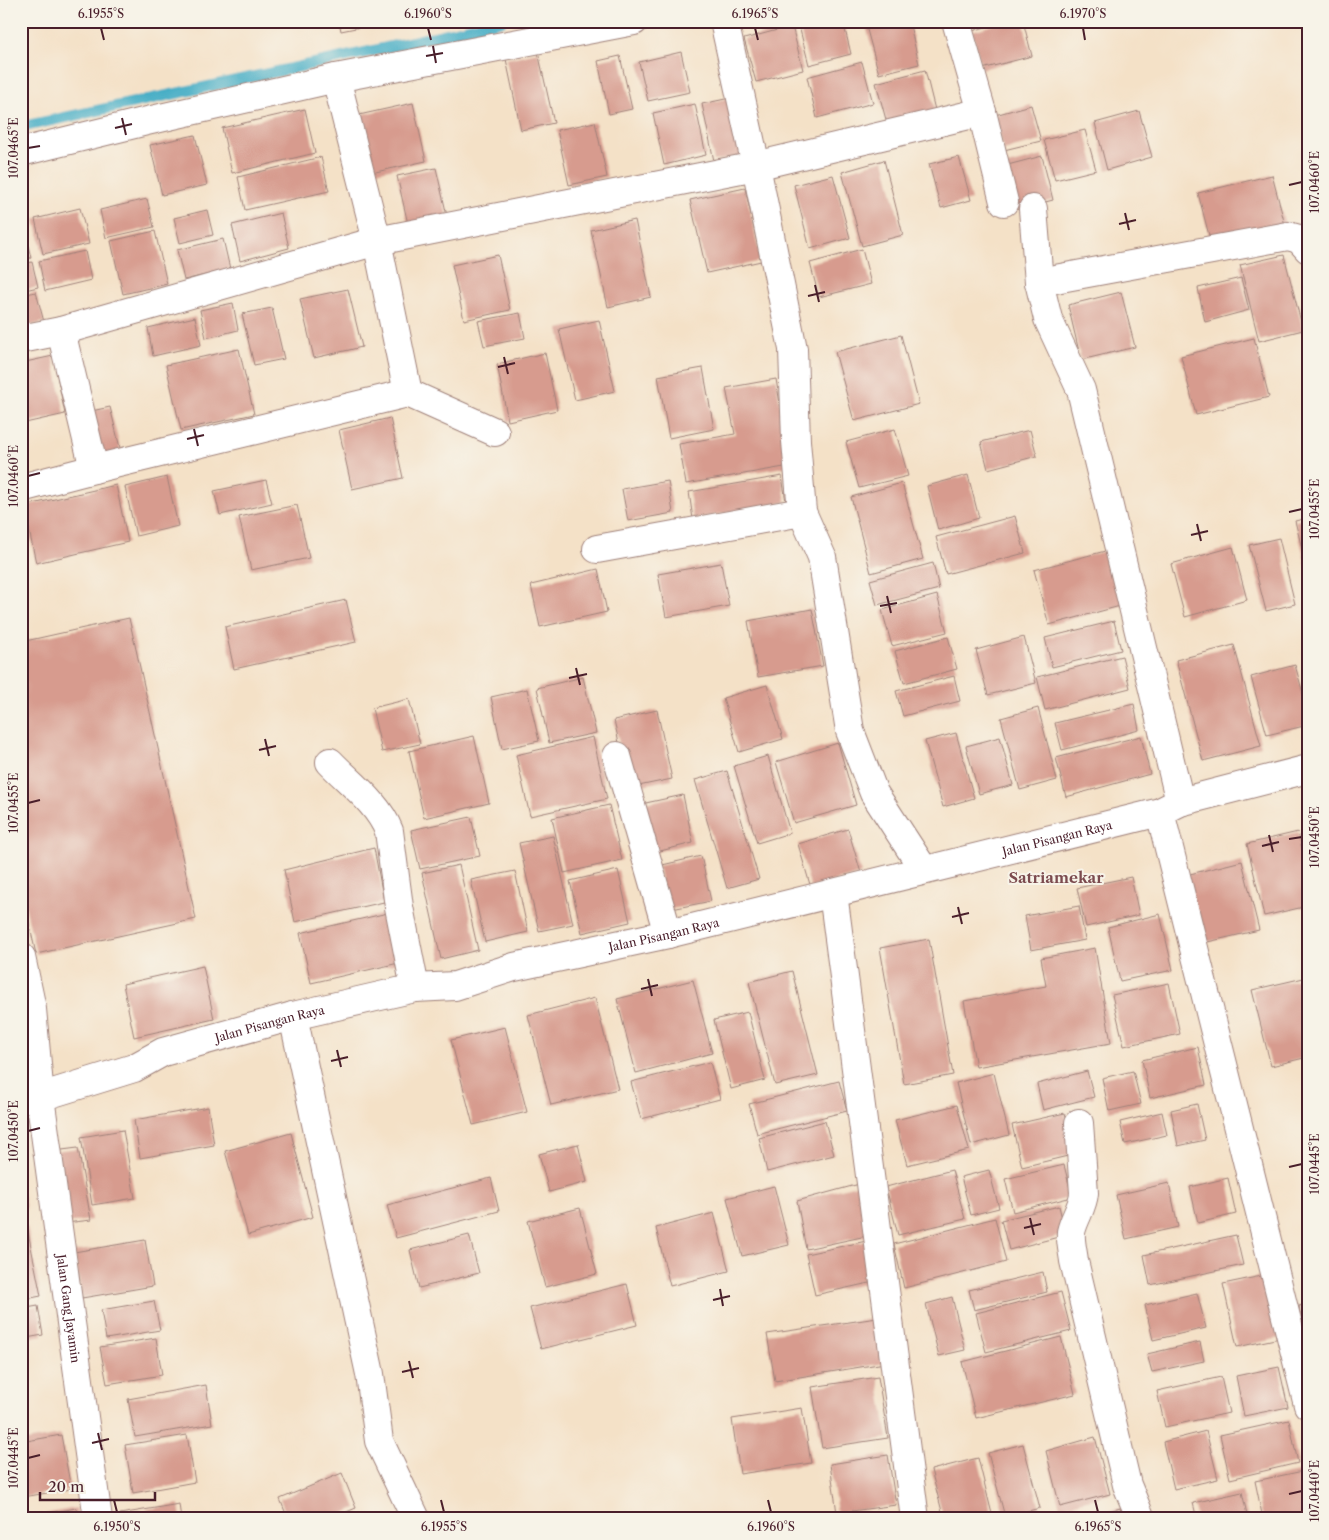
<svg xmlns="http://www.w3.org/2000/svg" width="1329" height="1540" font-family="'Libre Caslon Text',serif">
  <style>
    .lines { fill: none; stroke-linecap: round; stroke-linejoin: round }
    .stream { stroke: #47aec6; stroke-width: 11 }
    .building { fill: #d79b8e }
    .minor-casing { stroke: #9f8079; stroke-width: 30 }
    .tertiary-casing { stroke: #9f8079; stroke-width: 30 }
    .minor { stroke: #fff; stroke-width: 28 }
    .tertiary { stroke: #fff; stroke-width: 28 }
    .ticks { fill: none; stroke: #4a1f2b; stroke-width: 2 }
    .labels { text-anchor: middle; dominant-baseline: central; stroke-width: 4; stroke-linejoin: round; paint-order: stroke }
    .street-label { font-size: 12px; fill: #4a1f2b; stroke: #f7f3e8 }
    .quarter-label { font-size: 15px; font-weight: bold; fill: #7b4a4e; stroke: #f7f3e8 }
    .neatline { fill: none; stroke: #4a1f2b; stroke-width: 2 }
    .ticks-label { font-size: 12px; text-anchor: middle; fill: #4a1f2b }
  </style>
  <rect width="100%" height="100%" fill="#f7f3e8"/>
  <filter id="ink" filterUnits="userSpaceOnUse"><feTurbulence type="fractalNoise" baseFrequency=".02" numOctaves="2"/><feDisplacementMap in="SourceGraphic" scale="10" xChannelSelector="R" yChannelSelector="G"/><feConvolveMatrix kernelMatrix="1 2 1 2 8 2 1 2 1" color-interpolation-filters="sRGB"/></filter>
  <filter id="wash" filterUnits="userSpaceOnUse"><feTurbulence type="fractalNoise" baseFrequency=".0096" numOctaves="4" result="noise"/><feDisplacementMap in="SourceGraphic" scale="20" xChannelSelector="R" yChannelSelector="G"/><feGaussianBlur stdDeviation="1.12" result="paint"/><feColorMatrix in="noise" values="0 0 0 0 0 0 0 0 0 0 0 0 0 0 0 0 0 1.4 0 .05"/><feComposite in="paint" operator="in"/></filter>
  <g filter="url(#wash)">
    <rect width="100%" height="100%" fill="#f4e1c7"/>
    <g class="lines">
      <!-- stream -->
      <path class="stream" d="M21 127 372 51 501 21"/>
    </g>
    <g id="blocks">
      <!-- building -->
      <path class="building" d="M339 21H385V22L341 31Z
        M802 21H843L851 54 809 65 798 22Z
        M883 21H909L919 64 879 74 866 26Z
        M1007 21H1023L1032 56 982 69 972 31Z
        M792 26 803 70 756 82 744 39Z
        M538 52 554 123 521 130 506 59Z
        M681 52 690 92 648 101 639 62Z
        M620 56 632 109 609 114 598 61Z
        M862 62 873 103 817 118 807 77Z
        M925 70 936 114 888 127 876 83Z
        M730 98 742 156 714 161 702 104Z
        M413 103 426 161 371 173 359 115Z
        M695 104 706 155 664 165 653 113Z
        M1031 105 1041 141 1004 150 995 115Z
        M305 109 315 153 232 173 222 128Z
        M1139 111 1152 157 1107 170 1095 123Z
        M595 122 607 177 569 185 557 130Z
        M1085 130 1096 170 1055 180 1044 140Z
        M195 135 207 185 162 195 150 145Z
        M1042 156 1053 200 1011 211 1000 167Z
        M321 157 329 191 245 210 238 177Z
        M959 157 971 200 941 208 929 164Z
        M884 160 903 235 862 246 842 172Z
        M436 168 447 216 408 224 397 176Z
        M833 175 850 238 810 249 794 185Z
        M1272 175 1285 225 1211 243 1198 193Z
        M745 188 761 261 707 273 690 200Z
        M147 199 154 227 106 238 100 210Z
        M21 207 25 220 21 221Z
        M80 208 89 244 43 254 35 219Z
        M207 210 213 235 180 243 174 218Z
        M281 213 289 248 240 261 232 225Z
        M635 220 651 297 608 307 591 230Z
        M24 228 31 258 21 261V229Z
        M155 231 167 284 123 294 111 241Z
        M223 239 230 269 184 280 177 250Z
        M862 249 871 284 819 297 810 263Z
        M85 251 91 280 45 291 39 261Z
        M498 255 510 310 464 320 452 265Z
        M1284 255 1303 330 1259 341 1240 265Z
        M32 262 38 287 21 291V265Z
        M1241 278 1249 310 1205 322 1198 288Z
        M348 289 362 347 314 358 300 299Z
        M36 292 44 322 21 328V295Z
        M1121 292 1135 347 1081 360 1068 305Z
        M233 303 238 330 206 338 200 310Z
        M272 308 284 359 254 365 242 314Z
        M520 313 525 338 484 346 478 321Z
        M195 317 201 345 153 356 148 328Z
        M599 320 615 391 575 400 559 329Z
        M901 335 919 404 854 421 835 352Z
        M1254 338 1269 397 1196 415 1181 356Z
        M239 349 254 414 181 430 166 365Z
        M545 353 557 410 508 421 497 364Z
        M53 356 65 414 21 424V363Z
        M703 368 714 429 669 438 658 376Z
        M776 379 790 466 686 484 679 444 735 434 726 388Z
        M110 407 121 452 96 458 87 412Z
        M390 418 403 478 352 489 339 430Z
        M895 429 908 476 859 488 846 442Z
        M1030 430 1037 456 988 469 981 442Z
        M968 475 979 518 938 530 927 486Z
        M782 476 786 502 693 519 689 492Z
        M167 477 178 526 136 536 125 487Z
        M266 480 272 503 220 515 214 491Z
        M668 481 673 513 628 521 622 489Z
        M902 483 923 559 871 573 851 497Z
        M116 485 128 542 36 563 24 506Z
        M297 505 309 558 251 570 239 517Z
        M1015 516 1025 553 946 574 936 537Z
        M1308 518V568H1307L1295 521Z
        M1279 538 1295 604 1266 611 1249 545Z
        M1233 547 1247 600 1185 617 1171 564Z
        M1109 550 1124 605 1049 625 1034 570Z
        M721 563 729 606 666 617 658 574Z
        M933 563 939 589 877 605 870 580Z
        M598 569 607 612 540 627 531 585Z
        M937 595 947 632 892 646 882 610Z
        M346 600 356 642 234 669 225 627Z
        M812 609 823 666 758 677 748 621Z
        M129 618 196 919 36 954 21 887V642Z
        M1114 621 1121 650 1052 667 1045 638Z
        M948 637 957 669 904 683 895 651Z
        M1024 637 1036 683 988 695 976 650Z
        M1234 645 1261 746 1203 761 1176 660Z
        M1122 656 1130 688 1045 710 1037 677Z
        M1295 665 1308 711V725L1267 735 1251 677Z
        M954 676 960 701 903 716 896 691Z
        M583 677 596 733 549 743 537 688Z
        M767 685 783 739 739 752 723 698Z
        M527 689 539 741 502 749 491 697Z
        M409 699 420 744 382 752 372 708Z
        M1134 704 1139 730 1062 750 1055 723Z
        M1038 708 1057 780 1020 790 1001 718Z
        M657 710 672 779 629 788 614 720Z
        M956 733 974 798 943 807 925 741Z
        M474 736 489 803 424 818 409 751Z
        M1141 736 1150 774 1066 797 1056 758Z
        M593 737 607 799 530 816 516 755Z
        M1000 737 1013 785 979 794 966 746Z
        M838 743 856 805 794 823 776 762Z
        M768 756 790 833 757 843 734 766Z
        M727 771 759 879 727 888 695 780Z
        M683 795 693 843 652 853 641 804Z
        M609 805 622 860 564 873 552 818Z
        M1308 810V823L1307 824 1304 811Z
        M471 817 480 856 420 869 411 830Z
        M848 829 861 873 811 888 798 844Z
        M1298 832 1308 874V906L1264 916 1247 844Z
        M553 836 573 924 539 931 519 843Z
        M374 848 384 902 295 922 284 870Z
        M701 856 711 901 667 910 658 866Z
        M1242 861 1259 930 1199 944 1182 876Z
        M459 865 478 950 441 959 422 873Z
        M618 870 630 922 582 933 570 881Z
        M515 871 528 932 485 942 471 880Z
        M1131 877 1139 915 1086 927 1077 888Z
        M1079 906 1085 940 1031 950 1025 916Z
        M392 912 403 962 311 983 300 933Z
        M1160 914 1173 970 1120 981 1108 927Z
        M929 939 953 1075 904 1084 880 948Z
        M1095 948 1111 1043 976 1067 964 1001 1046 986 1041 958Z
        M203 966 214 1019 134 1037 123 984Z
        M792 971 818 1075 775 1085 749 982Z
        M1308 977V1057L1271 1066 1252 990Z
        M693 980 712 1053 636 1073 617 999Z
        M1169 983 1180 1034 1124 1046 1112 995Z
        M595 998 618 1089 551 1105 528 1015Z
        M748 1012 765 1080 731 1089 714 1020Z
        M505 1027 527 1112 473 1125 451 1040Z
        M1198 1047 1206 1085 1150 1098 1142 1060Z
        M710 1062 720 1099 641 1119 631 1082Z
        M1087 1071 1094 1097 1043 1110 1037 1084Z
        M1133 1071 1141 1104 1109 1111 1102 1078Z
        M994 1073 1009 1135 971 1145 956 1083Z
        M839 1081 847 1111 757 1134 749 1104Z
        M1197 1104 1205 1140 1178 1146 1171 1110Z
        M957 1105 969 1150 907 1165 895 1120Z
        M208 1107 214 1145 140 1158 134 1120Z
        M1162 1112 1167 1135 1125 1144 1120 1122Z
        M1065 1113 1076 1154 1022 1167 1012 1125Z
        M825 1121 834 1155 767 1172 759 1138Z
        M123 1130 135 1198 92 1205 81 1137Z
        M291 1133 313 1217 248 1235 225 1151Z
        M578 1144 587 1182 549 1192 539 1154Z
        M78 1148 91 1220 66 1223 54 1151Z
        M1064 1165 1072 1197 1013 1212 1005 1179Z
        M952 1170 965 1219 898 1235 886 1187Z
        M989 1170 999 1208 971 1215 961 1177Z
        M491 1178 499 1211 396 1238 387 1205Z
        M1228 1178 1236 1214 1198 1223 1190 1187Z
        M863 1183 871 1235 806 1249 797 1201Z
        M1169 1183 1178 1227 1126 1239 1116 1195Z
        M21 1186 26 1208 21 1209Z
        M774 1186 789 1245 742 1256 727 1198Z
        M1059 1206 1066 1235 1009 1250 1001 1220Z
        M580 1208 597 1274 545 1287 528 1221Z
        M714 1213 729 1271 670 1286 656 1228Z
        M995 1218 1006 1262 904 1288 894 1244Z
        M27 1227 41 1296 21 1300V1228Z
        M469 1235 479 1273 419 1288 410 1250Z
        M1236 1235 1243 1265 1150 1285 1144 1255Z
        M145 1240 153 1286 82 1298 74 1252Z
        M871 1240 878 1281 815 1295 806 1254Z
        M1043 1272 1047 1292 974 1310 969 1290Z
        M1266 1275 1280 1338 1237 1347 1223 1284Z
        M627 1284 637 1325 541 1349 530 1308Z
        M1061 1292 1071 1331 986 1352 976 1313Z
        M1197 1293 1206 1328 1153 1340 1145 1305Z
        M952 1297 965 1350 939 1356 926 1304Z
        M154 1301 160 1330 106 1339 101 1310Z
        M1308 1304V1349H1306L1299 1306Z
        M38 1306 43 1335 21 1339V1309Z
        M884 1317 891 1362 775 1381 767 1334Z
        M1061 1337 1075 1394 976 1418 962 1362Z
        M156 1338 162 1375 107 1384 100 1347Z
        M1200 1342 1204 1361 1152 1372 1147 1354Z
        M1279 1367 1288 1407 1244 1416 1236 1376Z
        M878 1377 888 1438 822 1448 812 1387Z
        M1221 1377 1229 1413 1165 1427 1157 1391Z
        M206 1385 212 1424 135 1437 128 1399Z
        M802 1408 811 1463 740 1474 732 1419Z
        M1289 1420 1298 1463 1230 1479 1220 1435Z
        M1206 1431 1218 1479 1174 1489 1163 1442Z
        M61 1435 71 1489 23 1497 21 1488V1442Z
        M187 1435 195 1482 133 1493 125 1445Z
        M1095 1437 1110 1494 1060 1507 1046 1451Z
        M1023 1444 1040 1508 1005 1517 988 1453Z
        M888 1455 896 1505 837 1513 830 1464Z
        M978 1458 992 1514 974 1519H944L931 1470Z
        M1308 1470V1519H1263L1255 1481Z
        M342 1473 356 1508 330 1519H288L280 1499Z
        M1242 1492 1248 1519H1197L1193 1503Z
        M179 1504 181 1519H121L120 1514Z
        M76 1508 78 1519H23V1518Z
        M1120 1508 1124 1519H1087V1518Z
        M888 1514V1519H846V1517Z"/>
    </g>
  </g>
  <g filter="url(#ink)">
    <use href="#blocks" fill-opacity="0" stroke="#9f8079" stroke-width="1"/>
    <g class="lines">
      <!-- minor casing -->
      <g class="minor-casing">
        <g id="minor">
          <path d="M724 21 756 166 793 349 796 441 802 512 822 557 850 731 874 793 924 870"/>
          <path d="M956 21 982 112"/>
          <path d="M336 78 377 241 408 393 495 432"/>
          <path d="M21 152 147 121 336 78 634 21"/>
          <path d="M1033 209 1039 282 1048 319 1081 390 1180 802"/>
          <path d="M1039 282 1288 236 1299 239 1308 249"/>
          <path d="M61 331 94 469 408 393"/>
          <path d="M21 339 61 331 377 241 756 166 982 112 1004 202"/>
          <path d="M21 488 94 469"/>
          <path d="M597 549 802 512"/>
          <path d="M617 756 668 934"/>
          <path d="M330 762C350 783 378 803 389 831L399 907 415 988"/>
          <path d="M1160 812 1308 1405"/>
          <path d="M833 893 915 1519"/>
          <path id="s1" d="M21 957 32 1009 40 1097 98 1519"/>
          <path d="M293 1016 370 1374 379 1441 416 1519"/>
          <path d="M1079 1123 1084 1193C1083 1207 1074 1218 1071 1232 1070 1241 1073 1252 1074 1261L1127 1485 1141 1519"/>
        </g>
      </g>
      <!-- tertiary casing -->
      <g class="tertiary-casing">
        <g id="tertiary">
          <path id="s2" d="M21 1099 40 1097 134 1068 163 1052 293 1016 415 988 455 986 514 967 668 934 1160 812 1180 802 1308 769"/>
        </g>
      </g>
      <!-- minor -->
      <use href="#minor" class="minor"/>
      <!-- tertiary -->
      <use href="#tertiary" class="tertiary"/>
    </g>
  </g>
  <!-- ticks -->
  <path class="ticks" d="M101 28 104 40M428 28 431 40M755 28 758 40M1083 28 1085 40M433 46 436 63M426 56 443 53M122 118 126 135M115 128 132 124M28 148 40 146M1289 185 1302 182M1125 213 1129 230M1119 224 1136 220M815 285 819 302M808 296 825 292M504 357 508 374M498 367 515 363M194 429 198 446M187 439 204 435M28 476 40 473M1289 512 1302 509M1197 524 1201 541M1191 535 1208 531M887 596 891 613M880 606 897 603M576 668 580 685M569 678 587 674M265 739 269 756M259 750 276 746M28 803 40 800M1269 835 1273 852M1289 839 1302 837M1262 846 1279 842M958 907 962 924M952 917 969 913M648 979 652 996M641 989 658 985M337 1050 341 1067M331 1061 348 1057M28 1131 40 1128M1289 1167 1302 1164M1030 1218 1034 1235M1024 1228 1041 1224M720 1289 723 1306M713 1300 730 1296M409 1361 413 1378M402 1372 419 1368M98 1433 102 1450M92 1443 109 1439M28 1458 40 1455M1289 1494 1302 1491M114 1500 117 1512M441 1500 444 1512M768 1500 771 1512M1095 1500 1098 1512"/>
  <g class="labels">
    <!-- street labels -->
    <g class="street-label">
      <text stroke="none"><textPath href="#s2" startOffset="1071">Jalan Pisangan Raya</textPath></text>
      <text stroke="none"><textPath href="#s2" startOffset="666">Jalan Pisangan Raya</textPath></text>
      <text stroke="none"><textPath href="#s2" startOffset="261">Jalan Pisangan Raya</textPath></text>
      <text stroke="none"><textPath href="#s1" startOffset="355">Jalan Gang Jayamin</textPath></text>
    </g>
    <!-- quarter labels -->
    <g class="quarter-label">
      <text x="1056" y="877">Satriamekar</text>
    </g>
  </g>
  <!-- margin -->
  <rect width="1329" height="1540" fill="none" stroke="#f7f3e8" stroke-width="55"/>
  <!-- scale -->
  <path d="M40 1492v8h115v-8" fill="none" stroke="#4a1f2b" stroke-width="2.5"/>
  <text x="48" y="1492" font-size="15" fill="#4a1f2b" stroke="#f7f3e8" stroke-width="4" paint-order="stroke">20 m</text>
  <rect x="28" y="28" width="1274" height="1484" class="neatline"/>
  <g class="ticks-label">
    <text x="101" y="18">6.1955°S</text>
    <text x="428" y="18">6.1960°S</text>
    <text x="755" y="18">6.1965°S</text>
    <text x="1083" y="18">6.1970°S</text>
    <text transform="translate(14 148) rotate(-90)" y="4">107.0465°E</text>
    <text transform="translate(1315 182) rotate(-90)" y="4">107.0460°E</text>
    <text transform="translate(14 476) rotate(-90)" y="4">107.0460°E</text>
    <text transform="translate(1315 509) rotate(-90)" y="4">107.0455°E</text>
    <text transform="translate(14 803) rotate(-90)" y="4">107.0455°E</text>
    <text transform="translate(1315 837) rotate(-90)" y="4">107.0450°E</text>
    <text transform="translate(14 1131) rotate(-90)" y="4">107.0450°E</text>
    <text transform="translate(1315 1164) rotate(-90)" y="4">107.0445°E</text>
    <text transform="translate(14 1458) rotate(-90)" y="4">107.0445°E</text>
    <text transform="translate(1315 1491) rotate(-90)" y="4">107.0440°E</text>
    <text x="117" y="1531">6.1950°S</text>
    <text x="444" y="1531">6.1955°S</text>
    <text x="771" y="1531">6.1960°S</text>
    <text x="1098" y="1531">6.1965°S</text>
  </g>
</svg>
